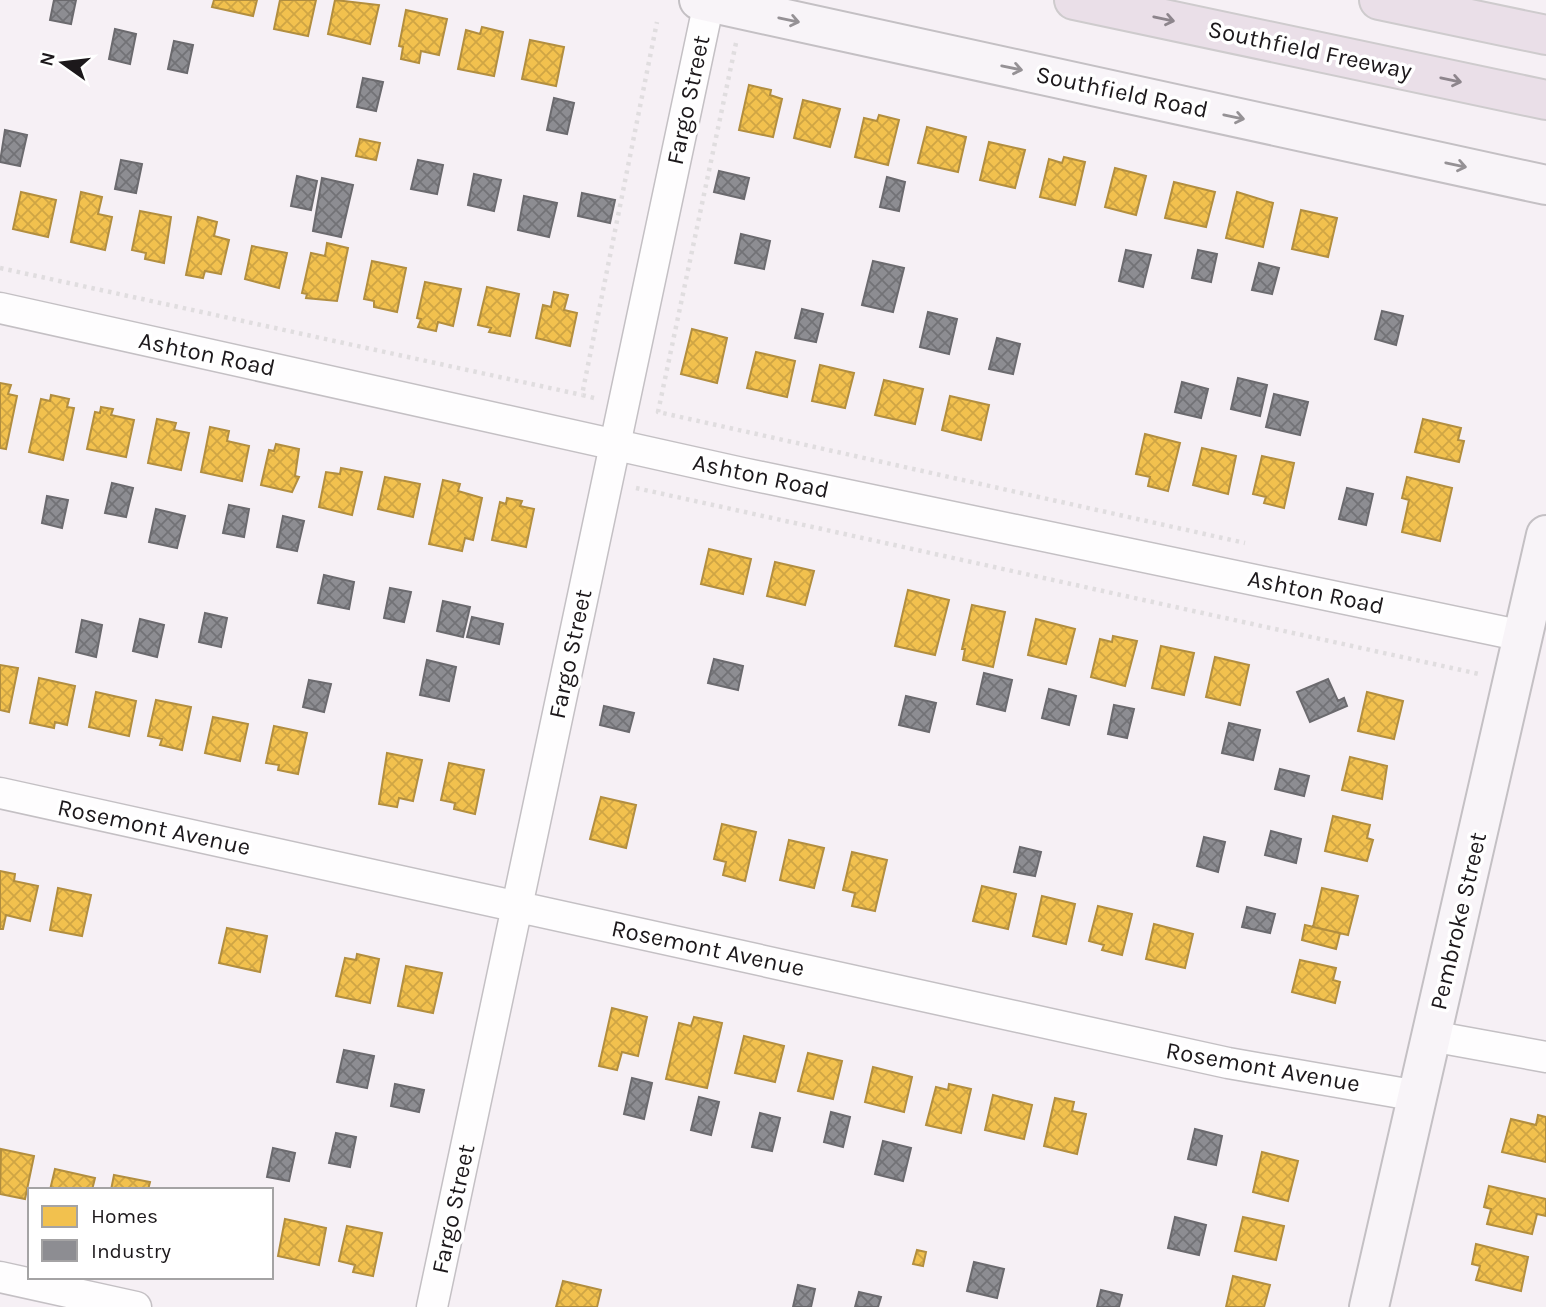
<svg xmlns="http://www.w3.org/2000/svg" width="1546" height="1307" font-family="Karla,sans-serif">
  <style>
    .homes { fill: url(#homes-cross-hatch); stroke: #b28e3f; stroke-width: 2 }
    .industry { fill: url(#industry-cross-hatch); stroke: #6b6a6e; stroke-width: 2 }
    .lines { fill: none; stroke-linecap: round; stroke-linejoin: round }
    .street-casing { stroke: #c4c0c4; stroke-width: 33 }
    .secondary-casing { stroke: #c4c0c4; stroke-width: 42 }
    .highway-casing { stroke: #cecbcd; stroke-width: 42 }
    .path { stroke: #e0dddf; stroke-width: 4.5; stroke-dasharray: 3.5 5; stroke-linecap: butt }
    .street { stroke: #fefdfe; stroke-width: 30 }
    .secondary { stroke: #f8f4f8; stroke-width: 38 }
    .highway { stroke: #eadfe8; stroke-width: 38 }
    .oneway { stroke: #8d858c }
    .oneway2 { stroke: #959195 }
    .labels { text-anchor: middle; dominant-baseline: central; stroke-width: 7; stroke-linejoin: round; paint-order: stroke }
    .street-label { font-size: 24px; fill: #1c181b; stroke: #fff }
  </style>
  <defs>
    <pattern id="homes-cross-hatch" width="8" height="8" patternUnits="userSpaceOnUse" patternTransform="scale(1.75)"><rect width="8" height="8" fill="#f2c14e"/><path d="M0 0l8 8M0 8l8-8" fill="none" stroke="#cfa544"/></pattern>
    <pattern id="industry-cross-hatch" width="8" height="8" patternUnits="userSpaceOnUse" patternTransform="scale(1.75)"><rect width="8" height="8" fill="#8d8d92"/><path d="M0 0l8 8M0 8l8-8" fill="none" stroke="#727276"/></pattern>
  </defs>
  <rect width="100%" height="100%" fill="#f6f0f5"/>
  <!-- homes -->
  <path class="homes" d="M214 0H257L253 16 212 7Z
    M280 0H316L308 36 274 29Z
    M335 0 379 5 370 44 328 34Z
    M406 10 447 19 439 55 421 51 419 63 401 59 403 47 399 46Z
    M482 27 503 32 494 76 458 69 466 30 480 34Z
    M530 40 564 47 556 86 522 79Z
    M749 85 771 90 770 95 782 99 773 137 739 130Z
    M803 100 840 109 830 147 794 138Z
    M879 115 899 120 888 165 855 157 864 118 877 121Z
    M927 127 966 137 958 172 918 163Z
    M360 139 380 143 376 160 356 156Z
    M989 142 1025 150 1015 188 980 180Z
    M1064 157 1085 162 1075 205 1040 197 1049 159 1062 163Z
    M1115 168 1146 176 1136 215 1105 207Z
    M1174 182 1215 192 1206 227 1165 218Z
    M21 192 56 200 48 237 13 229Z
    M81 192 102 197 98 214 112 217 105 250 71 242Z
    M1237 192 1273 203 1263 247 1226 238Z
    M1301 210 1337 218 1328 257 1292 249Z
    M140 211 171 217 164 263 145 259 146 253 132 250Z
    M198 217 217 222 214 236 229 240 221 274 205 271 203 278 186 275Z
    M327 243 348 248 337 301 306 298 307 294 302 293 311 253 325 256Z
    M252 246 287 253 279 288 245 279Z
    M372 261 406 268 397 312 374 307V301L364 299Z
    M425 282 461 289 453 326 438 322 436 331 418 327 421 319 417 318Z
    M487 287 519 294 510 336 489 332 491 328 478 325Z
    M554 292 568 295 564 310 577 313 570 346 536 338 543 305 551 307Z
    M692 329 727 338 717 383 681 374Z
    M756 352 795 361 787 397 747 388Z
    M820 365 854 373 845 408 812 401Z
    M884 380 923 389 915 424 875 415Z
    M0 383 11 385 8 394 17 396 6 449 0 448Z
    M51 395 69 399 67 407 74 408 63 460 29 452 41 399 50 401Z
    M950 396 989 405 981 440 942 430Z
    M101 407 113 409 111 415 134 420 126 457 87 449 95 412 100 413Z
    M157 419 176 423 174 430 189 433 181 470 148 463Z
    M1423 419 1461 428 1458 440 1464 441 1459 462 1415 452Z
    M210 427 229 431 227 441 249 446 242 481 201 472Z
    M1145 434 1180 443 1168 491 1148 486 1150 477 1136 474Z
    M276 444 299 449 295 476 299 477 292 492 261 485 269 450 274 451Z
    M1202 448 1236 456 1228 494 1193 485Z
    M1262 456 1294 463 1284 508 1264 503 1266 497 1253 494Z
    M341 468 362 472 352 515 319 507 326 472 340 474Z
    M385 477 420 484 413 517 378 509Z
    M1407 477 1452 488 1440 541 1402 532 1409 500 1402 498Z
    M443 480 460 484 458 491 482 498 473 540 465 538 462 551 429 544Z
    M507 498 522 501 520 506 534 509 526 547 492 540 500 502 506 504Z
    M709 549 751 559 743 594 701 584Z
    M775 562 814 571 805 605 767 596Z
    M908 590 949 600 935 655 895 646Z
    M972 605 1005 612 993 667 963 660 965 649H962Z
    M1036 619 1075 629 1066 664 1028 655Z
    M1113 636 1137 641 1125 686 1091 677 1100 639 1112 642Z
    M1161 646 1194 653 1184 695 1152 688Z
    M1215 657 1249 665 1240 705 1206 697Z
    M0 665 18 668 9 712 0 710Z
    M39 678 75 686 67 725 55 722 54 728 30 723Z
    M96 692 136 701 129 736 89 727Z
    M1367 692 1403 701 1394 739 1358 731Z
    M156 700 191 707 182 750 160 745 162 739 148 736Z
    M213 717 248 724 240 761 205 753Z
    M274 726 307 733 298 774 278 770 279 765 266 763Z
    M387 753 422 760 413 801 399 798 397 807 379 804Z
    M1350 757 1387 766 1382 799 1342 790Z
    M449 763 484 770 475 814 454 809 455 803 441 800Z
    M601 797 636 805 626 848 590 839Z
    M1333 816 1370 825 1367 838 1373 840 1367 861 1325 851Z
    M722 824 756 832 745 881 723 875 726 862 714 859Z
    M789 840 824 848 814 888 780 880Z
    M852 852 887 860 875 911 852 906 855 893 843 890Z
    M0 871 15 874 14 881 38 886 30 921 6 915 3 929H0Z
    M982 886 1016 894 1008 929 973 921Z
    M58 888 91 895 82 936 50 930Z
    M1322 888 1358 896 1348 935 1313 927Z
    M1042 896 1075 904 1066 944 1033 936Z
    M1098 906 1132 914 1122 955 1102 950 1104 945 1089 941Z
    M1154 924 1193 934 1185 968 1146 959Z
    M1305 925 1340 933 1336 949 1302 940Z
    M227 928 267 936 260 972 219 963Z
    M357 954 379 959 370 1003 336 996 345 958 356 960Z
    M1300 960 1336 968 1333 980 1340 982 1335 1003 1292 992Z
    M406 966 442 973 433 1013 398 1006Z
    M612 1008 647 1017 638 1056 622 1052 617 1070 599 1066Z
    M694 1017 722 1023 707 1088 666 1079 679 1023 691 1026Z
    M744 1036 784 1046 775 1082 735 1073Z
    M808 1053 842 1061 833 1099 798 1091Z
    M873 1067 912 1077 904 1112 865 1102Z
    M949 1084 971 1089 961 1133 926 1125 936 1087 948 1090Z
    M993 1095 1032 1105 1024 1139 985 1130Z
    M1055 1098 1074 1102 1072 1111 1086 1114 1077 1154 1044 1146Z
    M1538 1115 1546 1117V1162L1502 1152 1511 1119 1536 1125Z
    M1 1149 34 1156 25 1199 0 1194Z
    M1262 1152 1298 1161 1288 1201 1253 1192Z
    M55 1169 95 1178 92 1190H50Z
    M114 1175 150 1182 148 1190H111Z
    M1489 1186 1546 1199V1216L1537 1214 1532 1234 1487 1224 1491 1209 1484 1207Z
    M1243 1217 1284 1226 1276 1260 1235 1251Z
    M285 1219 326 1228 319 1265 278 1256Z
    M347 1226 382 1233 373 1276 353 1272 355 1265 339 1261Z
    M1476 1244 1528 1257 1521 1291 1476 1280 1480 1266 1472 1264Z
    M917 1250 926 1252 923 1266 913 1264Z
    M1233 1276 1270 1285 1264 1307H1226Z
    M563 1281 601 1290 597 1307H556Z"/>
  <!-- industry -->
  <path class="industry" d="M54 0H76L71 24 50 20Z
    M115 29 136 34 130 64 109 59Z
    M174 41 193 45 187 73 168 69Z
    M363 78 383 82 376 111 357 107Z
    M554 98 574 103 567 134 547 130Z
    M5 130 27 135 20 166 0 162Z
    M121 160 142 164 136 193 115 189Z
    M418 160 443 165 437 194 411 189Z
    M719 171 749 178 744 199 714 192Z
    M474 174 501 180 494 211 468 205Z
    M297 176 317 181 311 210 291 206Z
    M887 177 905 182 899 211 880 207Z
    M322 178 353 185 341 237 313 231Z
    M582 193 615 200 610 223 578 216Z
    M524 196 557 203 549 237 518 230Z
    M741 234 770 241 764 269 735 263Z
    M1126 250 1151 255 1143 287 1119 281Z
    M1198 250 1217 254 1211 282 1192 278Z
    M873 261 904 268 893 312 862 305Z
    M1259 263 1279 268 1272 294 1252 290Z
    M802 309 823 314 816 342 795 338Z
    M1382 311 1403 316 1396 345 1375 339Z
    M928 312 957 319 949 354 920 347Z
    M997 338 1020 344 1013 374 989 369Z
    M1238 378 1267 385 1260 416 1231 409Z
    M1182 382 1208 389 1201 418 1175 412Z
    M1274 394 1308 402 1300 435 1266 427Z
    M112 483 133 488 126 517 105 513Z
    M1347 488 1373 494 1366 525 1339 519Z
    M47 496 68 500 62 528 42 523Z
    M229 505 249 509 244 537 223 533Z
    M156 509 185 516 177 548 149 542Z
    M283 516 304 521 297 551 277 547Z
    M324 575 354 582 349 609 318 603Z
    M390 588 411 592 404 622 384 618Z
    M443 601 470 607 463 637 437 631Z
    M205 613 227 618 221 647 199 642Z
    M472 617 503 624 499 644 467 637Z
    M140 619 164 625 157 657 133 651Z
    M82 620 102 625 96 657 76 652Z
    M714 659 743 666 738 690 708 683Z
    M427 660 456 667 449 701 420 695Z
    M984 673 1012 680 1005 711 977 704Z
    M1328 679 1338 701 1344 698 1347 706 1310 722 1297 692Z
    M309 680 331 684 324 712 303 707Z
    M1049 689 1076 696 1069 725 1042 718Z
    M906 696 936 703 929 732 899 725Z
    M1114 705 1134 709 1127 738 1108 734Z
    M604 706 634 713 629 732 600 725Z
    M1229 723 1260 730 1253 760 1222 753Z
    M1280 769 1309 776 1304 796 1275 789Z
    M1271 831 1301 839 1296 863 1265 855Z
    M1204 837 1225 842 1218 872 1197 866Z
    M1020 847 1041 852 1035 876 1014 872Z
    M1247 907 1275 914 1270 933 1242 927Z
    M344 1050 374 1056 367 1088 337 1082Z
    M632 1078 652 1083 644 1119 624 1114Z
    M395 1084 424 1090 419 1112 391 1106Z
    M699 1097 719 1102 711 1135 691 1130Z
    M831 1112 850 1117 843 1147 824 1142Z
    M760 1113 780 1118 772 1151 752 1147Z
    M1195 1129 1222 1136 1216 1165 1188 1159Z
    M336 1133 356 1137 350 1167 329 1163Z
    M883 1141 911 1148 903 1181 875 1174Z
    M273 1148 295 1153 289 1181 267 1177Z
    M1175 1217 1206 1225 1199 1255 1168 1248Z
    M974 1262 1004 1269 997 1298 967 1291Z
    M798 1285 815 1289 811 1307H793Z
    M1101 1290 1122 1295 1119 1307H1097Z
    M859 1292 881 1297 878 1307H855Z"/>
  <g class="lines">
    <!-- street casing -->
    <g class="street-casing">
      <path id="street" d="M0 308 742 473 1523 636
        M0 793 1228 1063 1418 1096
        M1431 1036 1546 1057
        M0 1277 136 1307
        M432 1307 709 2"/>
    </g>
    <!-- secondary casing -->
    <g class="secondary-casing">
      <path id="secondary" d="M699 0 1546 185
        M1369 1307 1546 535"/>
    </g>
    <!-- highway casing -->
    <g class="highway-casing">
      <path id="highway" d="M1074 0 1546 100
        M1379 0 1546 35"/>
    </g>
    <!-- path -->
    <path class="path" d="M736 43 658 412 1245 543
      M0 268 582 395
      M594 398 582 395 657 22
      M636 488 1479 674"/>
    <!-- street -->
    <use href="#street" class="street"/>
    <!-- secondary -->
    <use href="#secondary" class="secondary"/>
    <!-- highway -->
    <use href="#highway" class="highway"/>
  </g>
  <!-- one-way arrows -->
  <defs><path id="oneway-shaft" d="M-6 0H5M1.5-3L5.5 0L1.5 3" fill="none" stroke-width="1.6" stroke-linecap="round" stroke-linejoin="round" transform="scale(1.75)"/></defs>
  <g class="oneway">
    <use href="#oneway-shaft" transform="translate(1164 19) rotate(12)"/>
    <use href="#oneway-shaft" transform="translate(1451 80) rotate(12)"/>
  </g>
  <g class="oneway2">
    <use href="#oneway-shaft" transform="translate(789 20) rotate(12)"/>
    <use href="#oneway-shaft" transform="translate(1012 68) rotate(12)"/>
    <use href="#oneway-shaft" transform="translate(1234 117) rotate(12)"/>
    <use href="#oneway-shaft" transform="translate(1456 165) rotate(12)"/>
  </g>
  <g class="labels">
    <!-- street labels -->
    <g class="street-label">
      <text transform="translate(1310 50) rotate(12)">Southfield Freeway</text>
      <text transform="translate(1122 92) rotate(12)">Southfield Road</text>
      <text transform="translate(688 100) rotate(-78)">Fargo Street</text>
      <text transform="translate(207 354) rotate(12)">Ashton Road</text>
      <text transform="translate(761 476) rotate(12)">Ashton Road</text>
      <text transform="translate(1316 592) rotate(12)">Ashton Road</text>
      <text transform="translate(570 654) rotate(-78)">Fargo Street</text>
      <text transform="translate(154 827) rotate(12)">Rosemont Avenue</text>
      <text transform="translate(1458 921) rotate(-77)">Pembroke Street</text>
      <text transform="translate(708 948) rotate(12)">Rosemont Avenue</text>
      <text transform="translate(1263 1067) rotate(10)">Rosemont Avenue</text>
      <text transform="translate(453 1209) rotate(-78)">Fargo Street</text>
    </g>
  </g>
  <!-- legend -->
  <rect x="28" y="1188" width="245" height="91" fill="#ffffff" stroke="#a4a3a4" stroke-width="2"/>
  <rect x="42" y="1206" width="35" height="21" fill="#f2c14e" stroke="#a4a3a4" stroke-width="2"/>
  <text x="91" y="1223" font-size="21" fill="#1c181b">Homes</text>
  <rect x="42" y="1240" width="35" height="21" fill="#8d8d92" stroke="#a4a3a4" stroke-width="2"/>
  <text x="91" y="1258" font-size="21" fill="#1c181b">Industry</text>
  <!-- north arrow -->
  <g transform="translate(63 63) rotate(284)" stroke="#ffffff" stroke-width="5" paint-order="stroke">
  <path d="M0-5L12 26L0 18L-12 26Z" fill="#1c181b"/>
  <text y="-10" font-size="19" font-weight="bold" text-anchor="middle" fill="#1c181b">N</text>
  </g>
</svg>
